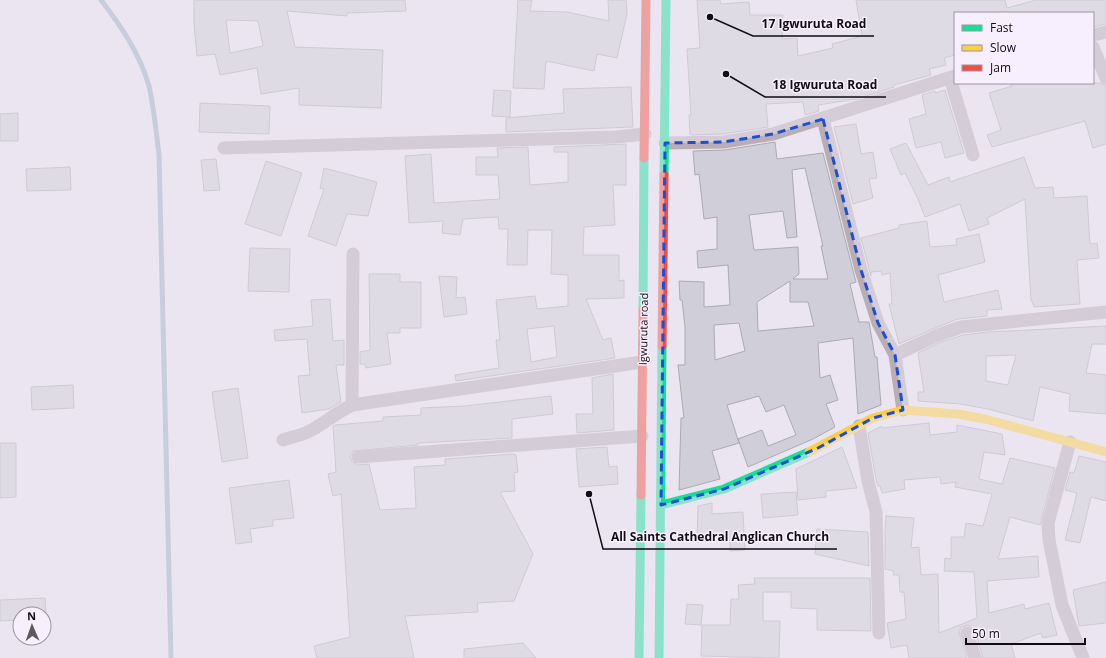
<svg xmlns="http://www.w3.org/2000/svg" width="1106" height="658" font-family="'Open Sans',sans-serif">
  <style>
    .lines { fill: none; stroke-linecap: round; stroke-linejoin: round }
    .stream { stroke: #9cb0c6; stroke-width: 5 }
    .building { fill: #d0ced8; stroke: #acaab3; fill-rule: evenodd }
    .street { stroke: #b9aeb5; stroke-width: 13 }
    .fast { stroke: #16e098; stroke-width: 9 }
    .slow { stroke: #ffcf43; stroke-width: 9 }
    .jam { stroke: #f24e42; stroke-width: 9 }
    .marked { fill: none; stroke: #1d4ed8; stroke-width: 3; stroke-dasharray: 8 5; stroke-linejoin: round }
    .labels { text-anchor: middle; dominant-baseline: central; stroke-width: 3; stroke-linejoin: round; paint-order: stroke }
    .street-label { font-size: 11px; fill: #110d14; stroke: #f7effd }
    .leader { fill: none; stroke: #110d14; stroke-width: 1.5 }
    .callout-dot { fill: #110d14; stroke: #f7effd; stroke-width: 1.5 }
    .callout-label { font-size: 12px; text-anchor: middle; font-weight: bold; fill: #110d14; stroke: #f7effd; stroke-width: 3; stroke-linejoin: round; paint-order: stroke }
  </style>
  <rect width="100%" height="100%" fill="#ebe5f1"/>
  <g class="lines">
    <!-- stream -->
    <path class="stream" d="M101 0C121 26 140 54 149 86 154 108 156 132 159 154L171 658"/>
  </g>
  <!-- building -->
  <path class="building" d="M194 0H405L406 11 347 13V16L287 11 295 47 383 50 381 108 299 105V88L261 94 257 68 220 75 215 54 197 56 194 24ZM226 20 258 21 263 46 230 53Z
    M518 0H532L530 11 567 12 609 21 608 0H626L627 14 617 58 597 54 594 71 546 61 544 89 513 88Z
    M697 0H720L721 4 749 2 750 15H783L782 39 797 38 798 56 833 48 832 44 862 36 856 0H1005L1007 8 1036 0H1106V24L1093 27V13H955V55L944 58 946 65 929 69 931 75 894 85V87L857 99 818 105 819 111 805 115 803 102 766 104 768 127 723 134 692 135 690 134 689 115H691L687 49 700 48Z
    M1010 83H1100L1106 86V144L1093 148 1085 121 992 147 987 135 1001 130 989 93 1012 86Z
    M631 87 633 127 506 132V118L564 113 563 89Z
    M494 90 511 91 510 117 492 116Z
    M945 90 964 153 945 158 941 142 916 148 909 119 926 114 922 95 935 91V93Z
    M200 103 270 106 269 134 199 132Z
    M18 113V141H0V114Z
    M856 124 861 154 873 152 877 178 869 179 873 198 853 204 834 127Z
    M775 142 777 159 823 153 856 282 850 284 859 322H869L875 357H877L881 405 858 414 853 338 818 343 820 378 830 375 838 400 826 404 835 427 813 439 748 467 738 439 762 430 768 446 796 435 784 405 766 412 759 396 727 405 739 443 712 451 720 479 679 490 681 418H684L678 365H685V327L682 300H680L679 281 704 282V307L730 305 728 265 698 268 697 251 717 249V217L704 219 699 174 695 175 693 151 725 150ZM805 168 823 246H821L828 279H793L799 274 798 247 754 250 749 215 783 211 787 238 797 237 792 170ZM790 281V302H808L814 326 758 331 757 302ZM739 323 745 351 715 360 714 325Z
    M906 143 928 185 949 177 950 182 1024 157 1035 188 1053 187 1054 198 1087 196 1090 244 1097 243 1099 258 1077 260 1080 304 1034 307 1032 301H1031L1025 199 987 218 989 224 969 231 960 204 925 217 918 199 905 173 901 175 890 149Z
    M626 144V185H613L615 225 584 227 583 255H619V281L624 280V298L586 299 603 340 611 338 615 358 456 381 455 375 499 368 496 340H500L496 300 535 296 537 309 568 306V275L551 274 552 230H528L527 265H507L508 229H499L498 217 463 219 460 235 442 233 443 221 409 223 405 156 431 154 434 203 500 199 498 175H476V157H498L497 148 528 147 530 185 568 182V152H554V147ZM554 326 557 357 531 362 527 329Z
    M216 159 220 190 204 191 201 160Z
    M266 161 302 173 281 236 245 224Z
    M70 167 71 190 27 191 26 169Z
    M324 168 377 182 368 216 347 214 336 246 308 236 324 189 320 188Z
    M927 221 930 247 957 245 956 239 979 234 985 262 938 275 944 302 998 290 1002 309 987 310V316L958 319 935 328 899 344 889 304H892L890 273 882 275 881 271 871 272V276L861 238 899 228V225Z
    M250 248 290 249 289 292 248 291Z
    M369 274H400V282H421V328H400V333H387L391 364 366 368 365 364H360V352L370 350Z
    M439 276 457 277 456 298 465 297 467 314 444 317Z
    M330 299 333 341 344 340V365H336L341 402 329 409 302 413 298 376 310 375 307 339 275 341 274 330 313 326 311 300Z
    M1106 326V344H1092L1086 373 1106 375V414L1069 411 1070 394 1040 387 1033 421 988 409 960 404 918 401V392H924L918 353 941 342 963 335 988 332ZM1016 355 1008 385 986 381V356Z
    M613 374 614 430 577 433 576 414H593L592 378Z
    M73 385 74 408 32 410 31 387Z
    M238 388 248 458 222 462 212 392Z
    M551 396 553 414 512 419V438L418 443V445L353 451 350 457 352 462 358 465 369 464 380 510 416 508 414 467 445 465V459L513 454 516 455 518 472 514 473 515 491 500 492 533 554 514 601 477 603 478 612 405 616 414 658H317L314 646 350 637 341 494 333 496 328 474 336 472 333 426 335 425 383 421V417L421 415V408L465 406Z
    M929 423 930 435 957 432V425L1002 434 1005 455 984 452 979 479 1002 484 1010 458 1055 468 1040 525 1010 517 998 559 1038 556 1039 577 987 581 989 613 1024 604 1025 609 1049 603 1057 635 1043 638 1041 633 1011 644 1015 658H983L975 631 968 625 961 627 959 632 967 658H909L907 645 891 648 887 623 906 619 904 592H900L899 575H893L894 571 885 569V533L886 516 914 518 911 548 919 547 921 575 938 574 939 633 977 618 974 572 944 571 945 558 951 559V537H964L966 523 983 526 992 494 955 487 956 482 941 484 940 477 904 480 905 489 882 493 880 486H878L876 479 868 433 882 426V428Z
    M0 443H16V497L0 498Z
    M607 447 609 467 617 466 618 484 579 487 576 449Z
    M842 447 857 488 826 491V497L798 500 796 469Z
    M1079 456 1106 462V501L1091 497 1080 543 1065 540 1077 493 1065 490 1070 472 1074 473Z
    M289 480 294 518 273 520V526L250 529 252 542 236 544 229 488Z
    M796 492 798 515 763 518 761 494Z
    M712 503V514L743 512 745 550 730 551V540L697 542 698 506Z
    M817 529 868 532 869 566 815 554Z
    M754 578H870L871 631 817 630V609L791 608V592H763V621H780L779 658 701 656 702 625H730L731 599H739L738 585 755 584Z
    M1106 582V623L1079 626 1073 590Z
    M45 598 46 614H20V620L0 621V600Z
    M687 604 703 605 701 625 685 624Z
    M523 643 536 658H464V649Z"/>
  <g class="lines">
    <!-- street -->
    <path class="street" d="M1093 35 1106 32
      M1093 47 1106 78
      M950 78 973 155
      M823 119 861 270 878 323 895 355 903 410
      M665 143 724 142 773 134 955 76
      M224 148 616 137 645 134
      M895 355 938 335 961 327 1106 312
      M352 405 353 254
      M859 426 868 481 876 512 879 633
      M283 440C292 437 302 435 310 431 325 423 337 412 352 405L642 362
      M1070 442 1048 523 1049 540 1062 605 1083 658
      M358 457 642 436
      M967 633 975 658"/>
    <!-- fast -->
    <path class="fast" d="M664 175 666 0
      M643 310 644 158
      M661 505 724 489 809 452
      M639 658 641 495
      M659 658 662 346"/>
    <!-- slow -->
    <path class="slow" d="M809 452 873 418 903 410 958 414 985 419 1106 452"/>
    <!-- jam -->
    <path class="jam" d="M644 158 646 0
      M662 346 664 175
      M641 495 643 310"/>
  </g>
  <!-- marked area -->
  <path d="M0 0H1106V658H0ZM823 119 861 270 878 323 895 355 903 410 873 418 818 448 724 489 661 505 665 143 724 142 773 134Z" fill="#ebe5f1" fill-opacity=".55" fill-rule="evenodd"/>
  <path class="marked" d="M823 119 861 270 878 323 895 355 903 410 873 418 818 448 724 489 661 505 665 143 724 142 773 134Z"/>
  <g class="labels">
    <!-- street labels -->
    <g class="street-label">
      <text transform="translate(643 329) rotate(-89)">Igwuruta road</text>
    </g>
  </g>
  <!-- callouts -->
  <path class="leader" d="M710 17L753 36H874M726 74L765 97H886M589 494L603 549H837"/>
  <g class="callout-dot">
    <circle cx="710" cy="17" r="4"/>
    <circle cx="726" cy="74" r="4"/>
    <circle cx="589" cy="494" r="4"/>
  </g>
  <g class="callout-label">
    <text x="814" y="28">17 Igwuruta Road</text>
    <text x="825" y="89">18 Igwuruta Road</text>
    <text x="720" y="541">All Saints Cathedral Anglican Church</text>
  </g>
  <!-- legend -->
  <rect x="954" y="12" width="140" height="72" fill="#f7effd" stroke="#9b95a0"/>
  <rect x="962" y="25" width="20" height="6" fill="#16e098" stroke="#9b95a0"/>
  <text x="990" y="32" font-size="12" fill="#110d14">Fast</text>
  <rect x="962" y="45" width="20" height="6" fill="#ffcf43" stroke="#9b95a0"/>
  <text x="990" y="52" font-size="12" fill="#110d14">Slow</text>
  <rect x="962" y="65" width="20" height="6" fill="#f24e42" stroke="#9b95a0"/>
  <text x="990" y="72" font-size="12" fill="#110d14">Jam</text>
  <!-- north arrow -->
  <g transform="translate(32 626) rotate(358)"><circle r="19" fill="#f7effd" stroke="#9b95a0"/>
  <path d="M0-3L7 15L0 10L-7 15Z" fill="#5d5961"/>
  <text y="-6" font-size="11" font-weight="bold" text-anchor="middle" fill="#110d14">N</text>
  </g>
  <!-- scale -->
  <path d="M966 638v6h119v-6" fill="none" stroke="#110d14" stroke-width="2"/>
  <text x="972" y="638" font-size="12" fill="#110d14" stroke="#f7effd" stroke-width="3" paint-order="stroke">50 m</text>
</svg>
